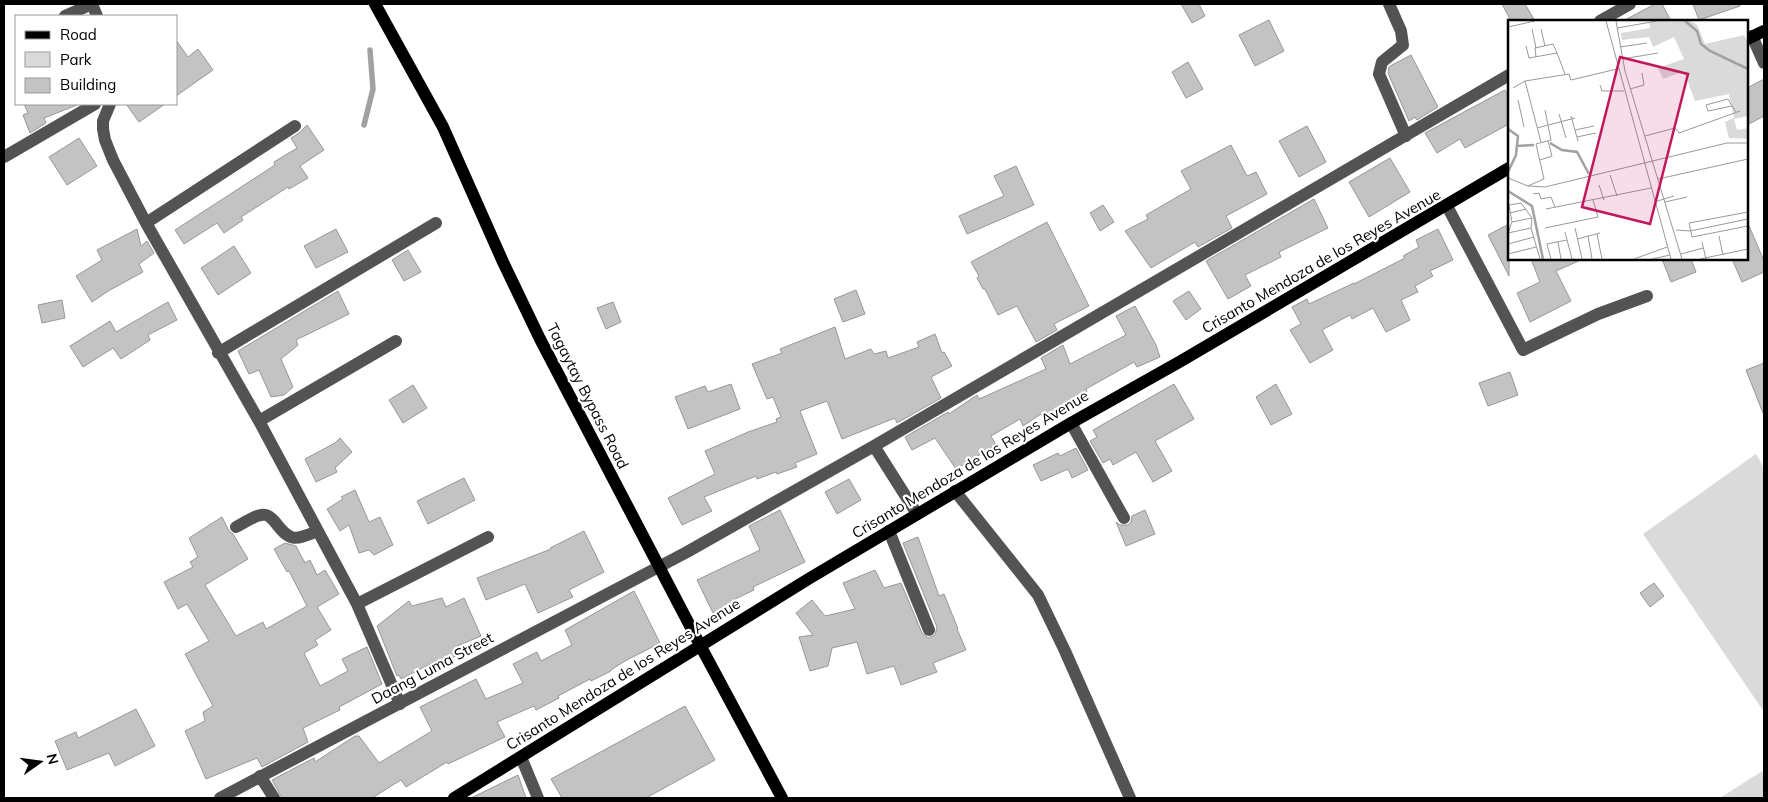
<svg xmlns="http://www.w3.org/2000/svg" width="1768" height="802" font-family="Mulish,sans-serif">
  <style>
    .green { fill: #dadada }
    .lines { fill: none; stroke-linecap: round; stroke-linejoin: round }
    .stream { stroke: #a1a1a1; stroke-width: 5.5 }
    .building { fill: #c3c3c3; stroke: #979797 }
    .minor { stroke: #535353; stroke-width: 12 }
    .major { stroke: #000; stroke-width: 12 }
    .labels { text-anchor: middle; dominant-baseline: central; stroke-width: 4.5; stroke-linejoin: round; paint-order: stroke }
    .street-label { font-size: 15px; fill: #000; stroke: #fff }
    .inset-river { fill: none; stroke: #a1a1a1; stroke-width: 2.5 }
    .inset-road { fill: none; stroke: #999; stroke-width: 1 }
    .view { fill: #c2185b; fill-opacity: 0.15; stroke: #c2185b; stroke-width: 2.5 }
    .inset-edge { fill: none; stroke: #000; stroke-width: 2.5 }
  </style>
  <rect width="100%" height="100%" fill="#fff"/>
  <!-- green -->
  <path class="green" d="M1756 454 1764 468V712L1643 534Z
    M1764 770V798H1720Z"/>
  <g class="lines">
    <!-- stream -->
    <path class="stream" d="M364 125 373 89 370 50"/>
  </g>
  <!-- building -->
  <path class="building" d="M1181 4H1199L1205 16 1192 23Z
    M1502 4H1525L1535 21H1511Z
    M1655 4H1662L1671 21H1623Z
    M1693 4H1739L1740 6 1699 20Z
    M1269 20 1284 51 1255 66 1239 35Z
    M176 40 188 57 198 49 213 70 176 96Z
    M1411 55 1438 107 1417 120 1415 117 1409 121 1388 73 1389 67 1392 65Z
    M1188 62 1203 89 1186 98 1172 72Z
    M1764 79V116L1747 125V88Z
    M1505 90 1509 98V124L1465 148 1460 139 1437 153 1425 133Z
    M24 104H77V105L44 118 46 123 30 133 23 115 28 113Z
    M126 104H165L139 122Z
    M307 125 324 150 300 166 308 178 289 189 288 187 241 217 243 220 224 233 217 223 184 244 175 230 275 165 274 162 297 148 291 138 299 133Z
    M1307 126 1326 162 1299 177 1279 141Z
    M79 138 97 166 67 185 49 157Z
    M1231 145 1247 176 1256 172 1267 194 1226 216 1232 228 1198 247 1195 242 1151 268 1125 231 1148 219 1146 215 1191 189 1181 171Z
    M1390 158 1410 192 1369 217 1349 182Z
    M1016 166 1034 205 967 234 959 216 1004 196 994 176Z
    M1314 199 1328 228 1279 252 1281 257 1245 275 1251 286 1228 299 1206 261Z
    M1103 205 1114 222 1100 231 1090 213Z
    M1747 221 1764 261V272L1742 282 1732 259H1747Z
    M1047 222 1089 306 1054 324 1057 330 1036 342 1017 306 998 315 985 289H983L977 278 979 276 971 262Z
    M1509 224V276L1488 235Z
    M137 229 141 246 147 241 154 253 139 264 143 272 110 290 92 302 76 276 102 260 97 250Z
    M336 229 348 252 316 268 304 246Z
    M1438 229 1453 260 1430 271 1433 276 1415 286 1418 292 1401 300 1410 320 1386 332 1373 308 1352 319 1350 315 1322 330 1333 350 1310 363 1290 330 1301 324 1292 307 1307 299 1309 304 1354 283V284L1405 258 1403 256 1419 247 1416 240Z
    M234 246 251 273 218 295 201 268Z
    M408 250 421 272 404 281 392 260Z
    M1531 259H1583L1556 271 1571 301 1530 322 1517 293 1540 282Z
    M1662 259H1691L1696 272 1671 282Z
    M856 290 865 314 843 322 834 299Z
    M338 291 349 314 296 340 298 345 281 359 293 387 284 395 271 397 259 370 249 374 238 351Z
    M1189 291 1201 309 1186 320 1173 301Z
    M62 300 65 318 42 323 38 305Z
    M168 302 177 320 148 335 150 340 121 359 113 348 83 367 70 346 110 321 116 332Z
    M613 302 621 322 606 329 597 308Z
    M1135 306 1156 345 1160 357 1137 367 1134 362 1086 389 1087 392 1064 403 1067 407 1043 418 1041 414 1023 426 1020 419 991 436 996 445 956 469 935 438 912 450 905 437 948 412 949 414 977 395 979 399 1046 369 1041 358 1063 345 1070 364 1126 335 1116 316Z
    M835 327 845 359 871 349 874 354 886 351 888 358 919 347 917 342 935 334 942 353 944 352 952 366 931 377 941 398 897 423 895 418 842 439 827 401 800 411 817 454 795 463 797 467 777 474 776 472 757 479 756 476 704 497 712 511 682 525 668 498 715 474 705 451 748 432 777 422 776 419 781 417 773 397 767 399 752 364 782 353 780 349Z
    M1764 363V413H1763L1746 370Z
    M1510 372 1518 395 1488 406 1479 383Z
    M731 384 740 409 688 429 675 397 705 386 708 392Z
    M1174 384 1194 419 1155 441 1172 471 1153 482 1136 452 1113 465 1110 459 1103 463 1090 441 1097 437 1093 430Z
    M1276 384 1292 414 1271 425 1256 397Z
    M413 385 427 408 403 423 389 400Z
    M340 438 352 452 335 468 337 472 316 482 305 459 335 443Z
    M1076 448 1088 470 1072 478 1068 469 1041 481 1033 465 1058 453 1060 456Z
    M464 478 475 500 428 524 417 501Z
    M849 479 861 500 837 514 825 492Z
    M355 490 369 522 380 517 393 545 374 555 369 550 359 553 349 525 340 531 327 509 343 499 341 497Z
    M780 510 805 562 753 587 754 590 735 599 736 601 713 613 697 580 760 550 749 526Z
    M1145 510 1155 534 1126 546 1116 522 1120 525H1128L1131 522 1132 516Z
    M222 517 229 531 233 534 248 559 205 585 236 636 263 622 266 629 307 606 289 571 287 572 274 549 285 543 296 546 305 563 310 560 317 575 325 570 339 594 317 607 331 630 315 640 318 645 304 653 320 686 348 671 342 659 367 647 382 684 339 707 340 710 303 728 308 742 262 767 257 758 206 779 185 731 205 721 203 712 213 706 185 654 209 641 187 604 178 609 164 582 193 567 190 562 198 557 189 538Z
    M584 531 604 572 569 590 573 597 538 613 525 584 486 600 477 578 551 549 550 548Z
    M918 537 939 596 944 594 958 629H957L966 650 933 663 937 672 901 685 894 666 867 674 857 642 832 648 828 666 810 671 799 637 813 635 796 613 812 600 825 616 855 609 843 583 875 570 884 588 901 583 922 633 928 638 935 635 937 627 903 543Z
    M1654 583 1664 596 1650 607 1640 593Z
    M634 591 660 643 625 661 611 670V671L591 681 590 679 558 696 559 698 536 710 534 706 497 722 505 737 448 764 447 762 406 787 401 780 372 798H282L272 780 314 758 315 762 355 736H359L379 763 432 731 420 707 476 679 486 699 523 683 513 664 537 652 541 661 572 645 565 630Z
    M442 598 446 607 464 598 481 636 457 646 460 654 438 664 436 661 401 679 399 675 397 676 377 626 409 601 412 606Z
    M685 706 715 760 646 798H562L551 779Z
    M136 709 155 746 115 766 109 753 67 770 55 741 76 732 78 738Z
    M518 775 526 798H471Z"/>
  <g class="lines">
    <!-- minor -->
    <path class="minor" d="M92 4 97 16
      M1389 4 1401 31 1403 45 1382 62 1379 74 1406 136
      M65 16 92 4
      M1600 21 1630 4
      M1752 36 1764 63
      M110 104 103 121V129L105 140 113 160 146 223 259 421 357 604 400 704
      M4 157 95 104
      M1447 206 1523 350 1598 314 1647 296
      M146 223 295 126
      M218 353 436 223
      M259 421 396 341
      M1071 423 1124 518
      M874 446 917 514
      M955 491 1038 595 1065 651 1130 798
      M236 527C244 523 257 513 266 515 270 516 272 519 275 522 291 543 295 540 318 531
      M889 531 929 630
      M357 604 488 537
      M521 757 538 798
      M260 776 274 798
      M220 798 687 552 874 446 1509 75"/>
    <!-- major -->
    <path class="major" d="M375 4 443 127 503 262 540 339 700 645 782 798
      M1747 39 1764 31
      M454 798 810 578 1071 423 1181 361 1509 168"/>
  </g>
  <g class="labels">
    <!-- street labels -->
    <g class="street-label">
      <text transform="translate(1321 261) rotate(-30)">Crisanto Mendoza de los Reyes Avenue</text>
      <text transform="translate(588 396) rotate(63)">Tagaytay Bypass Road</text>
      <text transform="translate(970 464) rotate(-31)">Crisanto Mendoza de los Reyes Avenue</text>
      <text transform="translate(432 668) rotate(-28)">Daang Luma Street</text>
      <text transform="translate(623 674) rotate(-32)">Crisanto Mendoza de los Reyes Avenue</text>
    </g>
  </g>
  <!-- overview -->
  <g transform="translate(1508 20)">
    <rect width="240" height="240" fill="#fff"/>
    <path d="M149 1H183L189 5 197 24 236 15 240 22V96L226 99 229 110 240 108V119L221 118 217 102 226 98 221 74 187 81 176 51 155 59 150 48 176 39 166 17 145 27 141 17 114 20 113 13 142 8 141 3Z" fill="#dadada"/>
    <path class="inset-river" d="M177 1 189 11 193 24 202 31 240 49M0 109 10 116 8 135 0 152M42 123 54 130 69 132 81 154M8 126 26 125M0 171 24 186 35 239"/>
    <path class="inset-road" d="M98 1 163 239M108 1 117 51 174 239M0 7 27 1M109 8 149 1M24 9 28 28M33 9 37 26M18 26 21 38 49 33 57 54M112 27 139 23M28 37 27 28 45 24 49 33M114 39 150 33M17 61 33 122M92 65 94 71H116M5 68 17 61 61 54 63 60 109 49M122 69 136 65 134 53M10 80 16 107M224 86 200 91 198 85 220 79 224 86 228 92M51 94 58 118M63 96 70 121M29 108 67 98M67 110 86 106M137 116 167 108 171 113 232 91M69 117 88 113M32 140 44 136 40 121M102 155 109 176M0 158 20 166 37 167 219 123H240M150 159 240 139M91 165 96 180M20 166 36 159 28 124 43 120 37 90M25 174 31 173 33 179 43 177 47 187M146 182 166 176M157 182 179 177M38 189 143 168M240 192 181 203 184 217 240 206M2 193 18 189M4 202 24 198M37 208 90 197 85 180M67 208 74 239M168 210 182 211 240 199M57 212 64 239M0 213 4 202 1 185 13 183 24 198 23 208 32 239M0 213 23 208M89 214 94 239M80 216 84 239M211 216 215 235M69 219 92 213M50 222 53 239M194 222 198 239M0 224 26 217M0 234 28 227M173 234 195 228M43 239 39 224 59 220M126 239 159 227M144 239 162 235M192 239 240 229"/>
    <path class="view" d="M112 37 180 54 142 204 74 187Z"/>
    <rect width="240" height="240" class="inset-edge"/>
  </g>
  <!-- border -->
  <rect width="1768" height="802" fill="none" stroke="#000000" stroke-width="10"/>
  <!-- legend -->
  <rect x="15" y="15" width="162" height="90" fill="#ffffff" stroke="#999999"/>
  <rect x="25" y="31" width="25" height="8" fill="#000000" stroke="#999999"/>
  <text x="60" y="40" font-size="15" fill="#000000">Road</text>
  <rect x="25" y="52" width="25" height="15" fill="#dadada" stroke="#999999"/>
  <text x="60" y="65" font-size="15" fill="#000000">Park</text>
  <rect x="25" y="78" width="25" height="15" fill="#c3c3c3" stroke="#999999"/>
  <text x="60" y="90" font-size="15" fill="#000000">Building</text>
  <!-- north arrow -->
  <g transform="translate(40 762) rotate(76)" stroke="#ffffff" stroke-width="4" paint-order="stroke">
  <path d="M0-4L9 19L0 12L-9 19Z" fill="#000000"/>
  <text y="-8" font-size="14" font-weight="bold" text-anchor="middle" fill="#000000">N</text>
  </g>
</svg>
